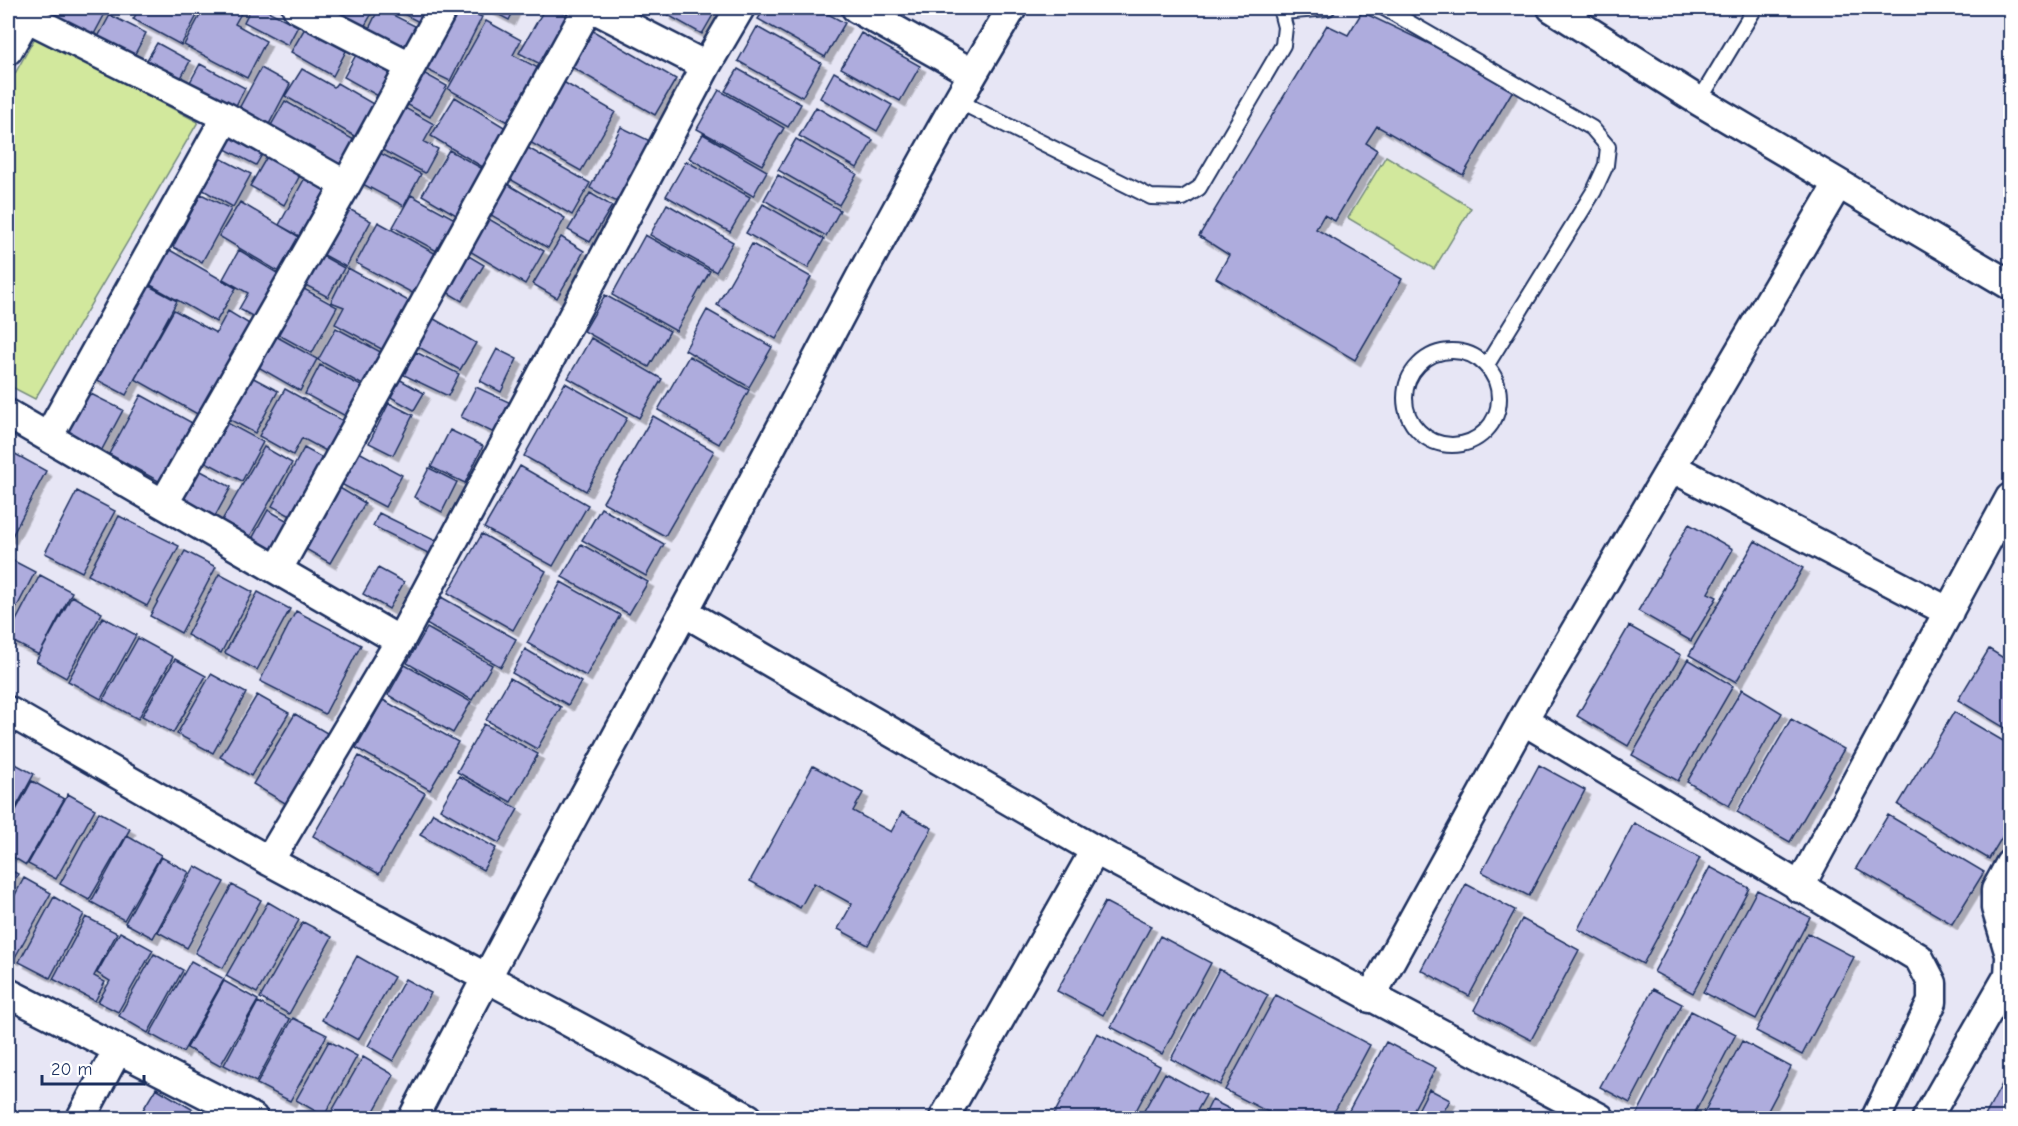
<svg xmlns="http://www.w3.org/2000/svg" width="2018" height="1126" font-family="'Comic Neue',sans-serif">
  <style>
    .green { fill: #d2e89d; stroke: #768c7e; stroke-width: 1.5 }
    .building { fill: #aeacdd; stroke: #1b2f5e; stroke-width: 1.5; filter: url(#shadow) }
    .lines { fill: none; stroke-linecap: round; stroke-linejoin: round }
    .lane-casing { stroke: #1b2f5e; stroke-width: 18 }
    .street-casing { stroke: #1b2f5e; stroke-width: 33 }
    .lane { stroke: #fff; stroke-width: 14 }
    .street { stroke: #fff; stroke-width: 28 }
  </style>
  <defs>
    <filter id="shadow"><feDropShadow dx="5.5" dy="5.5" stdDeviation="0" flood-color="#0004"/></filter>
  </defs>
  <rect width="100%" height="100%" fill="#e7e6f5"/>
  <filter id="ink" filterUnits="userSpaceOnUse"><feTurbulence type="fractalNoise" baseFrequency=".0167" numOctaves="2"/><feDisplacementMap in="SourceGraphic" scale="12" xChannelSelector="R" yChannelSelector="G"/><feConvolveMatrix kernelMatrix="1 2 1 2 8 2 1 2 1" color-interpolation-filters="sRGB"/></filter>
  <g filter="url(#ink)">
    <!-- green -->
    <path class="green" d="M36 36 198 122 35 399 8 385V86Z
      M1386 156 1471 208 1434 269 1348 218Z"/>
    <!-- building -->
    <path class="building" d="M47 8H108L93 36 45 11Z
      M140 8H201L181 45 133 19Z
      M204 8H244L235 24 266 41 247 78 184 45Z
      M251 8H262L298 26 288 45 244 22Z
      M317 8H375L360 34Z
      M379 8 421 29 406 58 365 37Z
      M392 8H430L421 23Z
      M448 8H461L482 17 450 81 419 66Z
      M486 8H515L509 20Z
      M545 8H554L571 17 544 66 519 53Z
      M669 8H717L702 34 666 14Z
      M765 8H817L845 23 825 57 758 19Z
      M1362 12 1516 85 1463 175 1377 126 1366 143 1377 150 1335 221 1324 215 1316 229 1402 279 1355 360 1216 278 1229 255 1199 236 1327 25 1348 35Z
      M110 15 146 33 128 67 92 48Z
      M486 21 521 40 513 55 542 70 512 124 448 89Z
      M583 25 676 79 655 115 561 61Z
      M757 27 821 63 802 97 738 61Z
      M305 28 346 51 333 76 291 52Z
      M861 33 920 66 900 101 841 68Z
      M157 43 190 61 175 89 141 70Z
      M357 53 393 73 380 97 344 77Z
      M200 64 245 88 230 117 184 93Z
      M261 68 290 84 266 130 236 114Z
      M302 69 334 87 337 83 375 105 356 137 285 96Z
      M738 69 801 104 788 127 725 91Z
      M418 70 447 86 430 117 401 101Z
      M834 72 892 105 877 131 820 98Z
      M553 76 615 112 581 171 519 136Z
      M719 90 784 128 762 165 697 129Z
      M455 97 514 133 491 172 431 136Z
      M285 101 356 141 336 176 265 136Z
      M396 103 434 124 424 142 438 149 425 173 373 145Z
      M816 107 873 140 857 168 799 136Z
      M235 127 268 144 256 165 223 148Z
      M621 127 650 141 619 203 590 188Z
      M703 134 767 171 753 196 689 158Z
      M796 139 857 174 839 205 778 170Z
      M521 144 590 183 572 215 503 175Z
      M272 148 305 166 284 205 250 186Z
      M374 150 421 174 404 206 357 181Z
      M449 150 490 173 463 219 422 195Z
      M220 158 251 174 233 207 203 190Z
      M686 161 750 197 730 232 666 196Z
      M311 167 340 182 308 241 279 225Z
      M778 175 840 210 826 236 764 200Z
      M504 182 565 218 548 248 486 212Z
      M590 193 612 206 590 242 568 230Z
      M201 194 231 209 202 262 173 247Z
      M411 195 464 224 446 256 393 227Z
      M240 202 306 241 286 276 219 236Z
      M340 204 371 221 346 267 315 250Z
      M667 204 733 242 716 272 650 235Z
      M763 204 824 239 808 268 746 233Z
      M482 215 544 251 525 284 463 247Z
      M378 222 440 256 418 296 356 263Z
      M645 235 710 271 676 331 612 295Z
      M561 237 584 251 557 298 533 284Z
      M752 244 811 277 776 339 717 305Z
      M168 249 236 288 216 322 147 283Z
      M239 250 282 276 258 319 239 309 248 293 223 279Z
      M312 250 344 268 328 297 296 280Z
      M462 252 484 265 462 301 440 288Z
      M348 268 414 304 387 352 335 324 344 307 331 302Z
      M136 279 177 301 126 395 84 373Z
      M295 284 337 307 312 353 270 330Z
      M605 295 670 331 649 367 584 331Z
      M174 310 216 333 228 311 251 325 199 415 135 379Z
      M707 310 772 347 749 387 685 350Z
      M422 312 476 343 460 370 406 340Z
      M336 328 388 356 370 389 318 360Z
      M270 333 317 359 300 391 253 364Z
      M591 338 662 379 639 418 568 378Z
      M497 349 517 359 501 392 480 381Z
      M416 352 459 374 448 396 404 375Z
      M689 356 749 390 719 444 658 410Z
      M320 365 367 389 351 419 305 394Z
      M246 374 278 391 255 433 223 416Z
      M397 378 424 393 414 410 387 395Z
      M565 383 627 418 586 491 524 456Z
      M476 387 511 403 496 434 461 417Z
      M285 389 347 423 330 453 302 438 293 455 259 436Z
      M87 392 123 410 99 455 63 436Z
      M141 395 196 425 164 484 109 454Z
      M389 403 413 415 393 455 369 443Z
      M653 416 714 451 665 536 603 502Z
      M222 420 263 442 242 481 200 459Z
      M450 430 483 446 465 483 431 467Z
      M264 447 292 463 249 538 221 522Z
      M304 448 330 462 298 520 272 506Z
      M8 450 46 471 11 538 8 537Z
      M357 451 402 475 385 507 339 483Z
      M520 466 588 505 553 566 484 528Z
      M429 468 457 482 442 512 414 497Z
      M199 470 231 487 213 520 181 503Z
      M333 484 365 503 330 563 297 544Z
      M77 491 115 511 82 572 45 553Z
      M601 508 664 544 646 576 582 540Z
      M268 510 297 526 281 556 252 539Z
      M379 513 436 541 430 554 373 526Z
      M119 516 179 546 147 606 88 575Z
      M1689 524 1733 549 1708 593 1717 597 1691 641 1638 611Z
      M482 534 546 571 513 630 448 593Z
      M1755 541 1803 568 1736 682 1689 655Z
      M581 544 648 582 629 614 562 577Z
      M185 551 216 567 181 633 150 616Z
      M8 558 35 572 8 624Z
      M378 568 404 582 389 609 363 594Z
      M219 574 253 592 221 653 187 635Z
      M40 575 72 592 39 655 8 639V636Z
      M561 582 620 615 586 676 527 643Z
      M258 592 290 609 257 670 225 653Z
      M72 596 102 613 66 678 36 661Z
      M441 597 516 639 501 667 426 624Z
      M296 611 361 645 325 714 260 681Z
      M103 617 136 635 101 699 68 681Z
      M1629 626 1681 655 1628 746 1577 716Z
      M427 628 492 665 472 700 407 663Z
      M138 638 173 657 138 719 103 700Z
      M525 649 581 682 568 705 512 673Z
      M1989 649 2010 662V731L1958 700Z
      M175 659 206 676 173 733 142 716Z
      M1688 659 1733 686 1678 781 1632 755Z
      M405 665 471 702 453 733 388 695Z
      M211 674 246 693 213 753 177 734Z
      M510 678 561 707 537 749 486 720Z
      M1742 689 1782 713 1729 806 1687 782Z
      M257 695 289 713 251 776 220 757Z
      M383 700 458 742 430 790 356 748Z
      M1954 712 2010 745V824L1989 859 1898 805Z
      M295 714 332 736 290 806 253 784Z
      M1791 719 1844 749 1790 842 1737 812Z
      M484 724 538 754 511 802 457 772Z
      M359 756 425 793 379 874 313 836Z
      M8 760 34 774 8 822Z
      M1539 765 1585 790 1529 896 1482 872Z
      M813 766 863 793 853 811 891 832 902 812 932 828 868 945 838 929 852 904 814 883 800 908 750 881Z
      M459 776 518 809 499 843 440 809Z
      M32 781 64 799 26 865 8 854V825Z
      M68 794 95 809 56 879 28 864Z
      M99 812 130 829 89 900 60 884Z
      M433 813 496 848 483 870 420 835Z
      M1888 815 1984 872 1952 924 1856 868Z
      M1634 823 1700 858 1643 964 1578 929Z
      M127 836 161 855 124 920 91 902Z
      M161 857 189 872 153 938 125 923Z
      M195 866 224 882 187 948 158 932Z
      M1710 867 1749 888 1693 993 1654 972Z
      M8 869 18 874 8 893Z
      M24 878 51 893 14 959 8 955V908Z
      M1466 884 1515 910 1469 996 1421 970Z
      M232 885 261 900 223 968 195 953Z
      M1757 890 1810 917 1756 1019 1703 992Z
      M54 897 84 914 50 978 19 962Z
      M268 902 299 920 257 993 226 976Z
      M1105 902 1151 926 1103 1015 1057 991Z
      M86 917 117 933 94 976 105 982 95 1001 53 979Z
      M1522 919 1579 950 1531 1040 1474 1010Z
      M303 922 332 937 289 1014 260 998Z
      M120 932 153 950 118 1012 98 1002 110 981 97 973Z
      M1808 933 1854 957 1802 1055 1756 1031Z
      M1160 936 1211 963 1162 1054 1111 1027Z
      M154 954 183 970 148 1033 119 1016Z
      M357 956 394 977 358 1040 322 1020Z
      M191 961 224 979 183 1052 150 1034Z
      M1219 969 1268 995 1220 1085 1171 1059Z
      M405 979 431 993 393 1061 368 1046Z
      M224 981 258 1000 220 1066 187 1048Z
      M1653 989 1682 1004 1630 1103 1600 1087Z
      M1276 995 1370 1045 1331 1118H1280L1225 1090Z
      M258 1002 290 1019 256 1082 224 1065Z
      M1691 1011 1736 1034 1692 1118H1642L1636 1116Z
      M293 1018 327 1035 290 1101 257 1084Z
      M1097 1033 1160 1066 1132 1118H1052Z
      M329 1041 357 1056 324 1116 296 1100Z
      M1742 1041 1791 1067 1764 1118H1701Z
      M1386 1042 1436 1068 1409 1118H1345Z
      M363 1057 394 1075 370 1118H328Z
      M2010 1069V1118H1984Z
      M1165 1073 1206 1095 1193 1118H1140Z
      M156 1088 207 1118H138Z
      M1429 1089 1450 1100 1440 1118H1414Z
      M1212 1100 1247 1118H1203Z"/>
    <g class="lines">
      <!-- lane casing -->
      <g class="lane-casing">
        <path id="lane" d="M1384 8 1592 128 1608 147 1606 165 1594 191 1486 366
          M1283 12 1328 8
          M956 100 1151 197 1183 198 1199 188 1283 45 1285 27 1280 8
          M1699 101 1755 8
          M1405 398a47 47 0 1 1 94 0a47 47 0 1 1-94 0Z"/>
      </g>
      <!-- street casing -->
      <g class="street-casing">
        <path id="street" d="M297 8 410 66
          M593 8 706 66
          M856 8 972 73
          M1552 8 1699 101 2010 285
          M26 17 226 117 346 185
          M8 50 32 8
          M8 414 400 641
          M48 437 226 117
          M1671 467 1949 612
          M164 503 346 185 443 8
          M278 569 588 8
          M684 612 1095 850 1600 1118
          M8 711 269 861 748 1118
          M1523 720 1919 958 1932 983V1002L1876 1118
          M269 861 400 641 706 66 740 8
          M2010 864 1996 890V908L2010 955
          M1799 888 2010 498
          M8 993 253 1118
          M1370 998 1523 720 1838 184
          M81 1118 118 1049
          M413 1118C512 925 619 735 721 542 816 363 907 181 1012 8
          M944 1118 1095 850
          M1927 1118 2009 975 2010 958"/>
      </g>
      <!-- lane -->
      <use href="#lane" class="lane"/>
      <!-- street -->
      <use href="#street" class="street"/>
    </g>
  </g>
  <!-- margin -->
  <rect width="2018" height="1126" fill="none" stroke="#fff" stroke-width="30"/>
  <rect x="15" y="15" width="1988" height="1096" fill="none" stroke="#1b2f5e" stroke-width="2" filter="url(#ink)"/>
  <!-- scale -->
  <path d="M42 1075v9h102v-9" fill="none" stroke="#1b2f5e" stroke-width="3"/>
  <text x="51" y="1075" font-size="18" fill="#1b2f5e" stroke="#ffffff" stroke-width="4.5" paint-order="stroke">20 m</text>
</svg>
